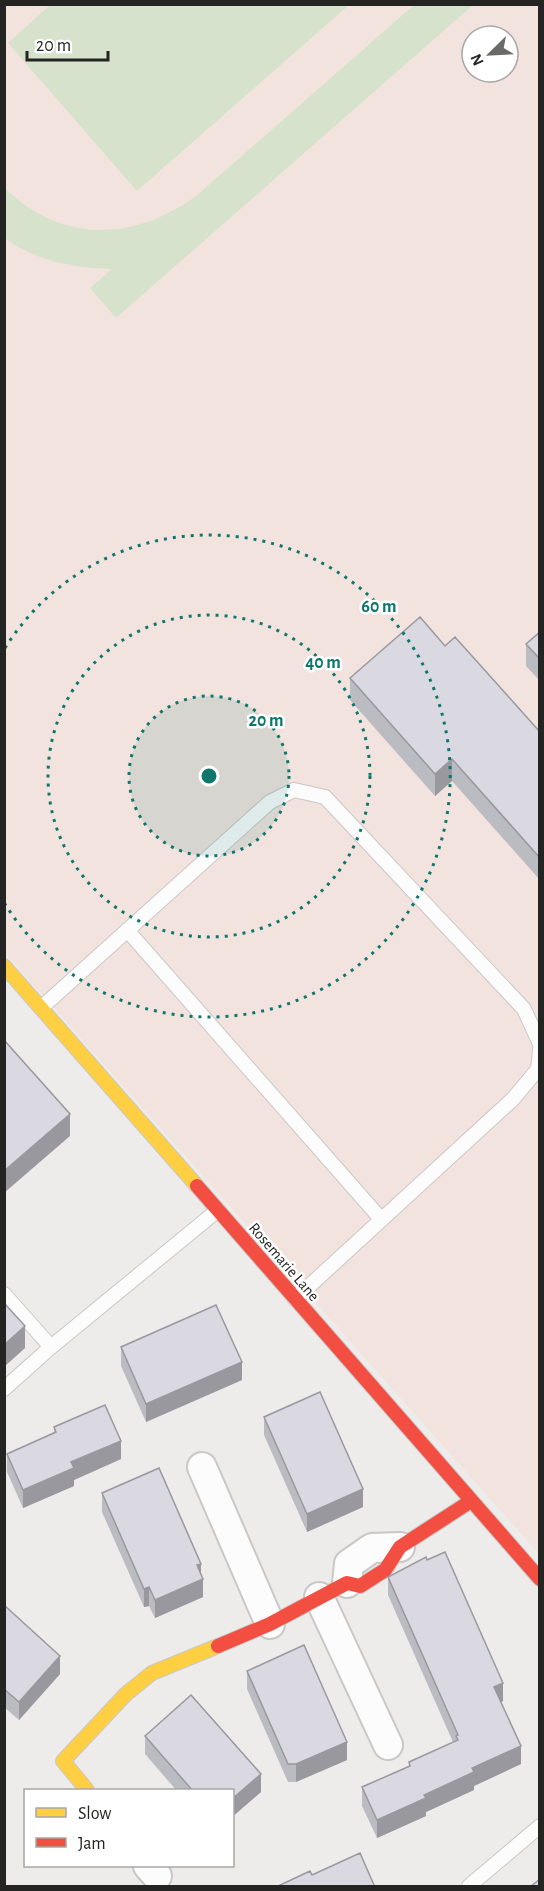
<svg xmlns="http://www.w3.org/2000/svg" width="544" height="1891" font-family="'Alegreya Sans',sans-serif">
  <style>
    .education { fill: #f2e3de; fill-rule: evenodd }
    .green { fill: #d6e2cc }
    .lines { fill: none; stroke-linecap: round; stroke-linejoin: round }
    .lane-casing { stroke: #c9c8c7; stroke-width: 16 }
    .street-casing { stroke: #c9c8c7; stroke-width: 32 }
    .slow-casing { stroke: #c9c8c7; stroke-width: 16 }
    .jam-casing { stroke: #c9c8c7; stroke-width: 16 }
    .lane { stroke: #fcfcfc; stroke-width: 14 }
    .street { stroke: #fcfcfc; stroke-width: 28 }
    .slow { stroke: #ffcf43; stroke-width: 14 }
    .jam { stroke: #f24e42; stroke-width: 14 }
    .wall { fill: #bbbbc2 }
    .shaded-wall { fill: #99989e }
    .building { fill: #dad9e1; stroke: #99989e; stroke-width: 1.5 }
    .ring { fill: none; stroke: #0f766e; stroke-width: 3; stroke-dasharray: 3 6 }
    .labels { text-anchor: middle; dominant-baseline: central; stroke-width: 5; stroke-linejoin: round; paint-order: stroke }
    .street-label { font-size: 16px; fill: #242422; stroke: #fff }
    .centre { fill: #0f766e; stroke: #fff; stroke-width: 3 }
    .ring-label { font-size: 18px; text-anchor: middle; font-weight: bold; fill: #0f766e; stroke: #fff; stroke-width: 5; stroke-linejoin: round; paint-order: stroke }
  </style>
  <rect width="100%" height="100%" fill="#edecea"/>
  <!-- education -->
  <path class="education" d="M4 5H539V1554L5 953ZM472 36H508V72H472Z"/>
  <!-- green -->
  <path class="green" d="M51 4H349V5L137 191 8 43Z
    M414 5H473L116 318 90 288 112 269C75 268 35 261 5 238V188C61 244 135 241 196 196Z"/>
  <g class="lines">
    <!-- lane casing -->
    <g class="lane-casing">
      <path id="lane" d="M127 930 381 1219
        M41 1008 261 810 270 802 294 790 325 797 524 1009 540 1044
        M4 1294 51 1347 218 1210
        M295 1299 513 1099 538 1069 540 1050
        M4 1389 51 1347
        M469 1886 540 1826"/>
    </g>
    <!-- street casing -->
    <g class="street-casing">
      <path id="street" d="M202 1467 270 1624
        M347 1583 349 1564 372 1548 400 1547
        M319 1597 388 1745
        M148 1866 157 1876"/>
    </g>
    <!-- slow casing -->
    <g class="slow-casing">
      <path id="slow" d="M4 966 197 1186
        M87 1790 63 1761 126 1694 152 1673 218 1646"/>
    </g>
    <!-- jam casing -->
    <g class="jam-casing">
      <path id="jam" d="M197 1186 540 1579
        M218 1646 270 1624 347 1583 360 1586 385 1570 400 1547 471 1501"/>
    </g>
    <!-- lane -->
    <use href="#lane" class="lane"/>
    <!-- street -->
    <use href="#street" class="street"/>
    <!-- slow -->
    <use href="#slow" class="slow"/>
    <!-- jam -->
    <use href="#jam" class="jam"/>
  </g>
  <!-- wall -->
  <path class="wall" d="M540 632V681L526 666V644Z
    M445 646 540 732V880L452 781 435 796 350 700V678Z
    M121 1347 242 1380 146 1422 121 1366Z
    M264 1417 363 1507 307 1532 264 1435Z
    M54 1427 121 1459 74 1480V1486L23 1508 7 1472V1454L54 1433Z
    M102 1493 201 1575 203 1597 155 1618 149 1606 144 1607 102 1512Z
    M388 1577 503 1701 501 1702 521 1764 474 1786V1790L426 1812V1816L377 1838 362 1806V1787L409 1767V1762L453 1742 388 1595Z
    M4 1605 60 1674 19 1720 4 1707Z
    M247 1671 347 1760 296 1782H288L247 1689Z
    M145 1736 261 1792 232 1817V1791H177L145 1754Z"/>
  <!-- shaded-wall -->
  <path class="shaded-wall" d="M452 759V781L435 796V774Z
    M70 1114V1136L4 1193V1171Z
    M25 1326V1348L4 1367V1345Z
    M242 1362V1380L146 1422V1404Z
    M121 1441V1459L74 1480V1486L23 1508V1490L71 1462Z
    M363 1489V1507L307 1532V1514Z
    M201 1564V1580L203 1579V1597L155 1618V1600L197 1565Z
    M149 1587V1606L144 1607V1589Z
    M60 1656V1674L19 1720V1702Z
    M503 1683V1701L494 1705V1687Z
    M347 1742V1760L296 1782V1764Z
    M521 1746V1764L474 1786V1790L426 1812V1816L377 1838V1820L472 1768Z
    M261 1774V1792L232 1817V1799Z"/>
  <!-- building -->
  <path class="building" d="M420 617 445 646 455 637 540 732V858L452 759 435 774 350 678Z
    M540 632V659L526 644Z
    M4 1040 70 1114 4 1171Z
    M4 1303 25 1326 4 1345Z
    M216 1305 242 1362 146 1404 121 1347Z
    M320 1392 363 1489 307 1514 264 1417Z
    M105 1405 121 1441 71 1462 74 1468 23 1490 7 1454 56 1432 54 1427Z
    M159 1468 201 1564 197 1565 203 1579 155 1600 149 1587 144 1589 102 1493Z
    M445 1552 503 1683 494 1687 521 1746 472 1768 474 1772 424 1795 426 1798 377 1820 362 1787 410 1766 409 1762 458 1740 456 1736 458 1735 388 1577 426 1557 427 1560Z
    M4 1605 60 1656 19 1702 4 1689Z
    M304 1645 347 1742 296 1764H288L247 1671Z
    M191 1695 261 1774 232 1799V1791H193L145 1736Z
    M360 1853 374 1885 371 1887H276L310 1871 312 1875Z
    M540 1879V1887H530Z"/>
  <!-- distance rings -->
  <circle cx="209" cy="776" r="80" fill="#0f766e" fill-opacity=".12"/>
  <g class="ring">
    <circle cx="209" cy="776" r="80"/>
    <circle cx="209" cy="776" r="161"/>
    <path d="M5 648A241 241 0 1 1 5 904"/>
  </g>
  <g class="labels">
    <!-- street labels -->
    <g class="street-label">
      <text transform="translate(284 1262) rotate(49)">Rosemarie Lane</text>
    </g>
  </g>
  <circle cx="209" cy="776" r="9" class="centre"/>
  <g class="ring-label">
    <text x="379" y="612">60 m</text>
    <text x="323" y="668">40 m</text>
    <text x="266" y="726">20 m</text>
  </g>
  <!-- border -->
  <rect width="544" height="1891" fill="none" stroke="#242422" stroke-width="12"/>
  <!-- legend -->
  <rect x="24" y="1789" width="210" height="78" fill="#ffffff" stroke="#a7a7a7" stroke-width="1.5"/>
  <rect x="36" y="1808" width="30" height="9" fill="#ffcf43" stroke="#a7a7a7" stroke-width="1.5"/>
  <text x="78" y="1819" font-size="18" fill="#242422">Slow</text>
  <rect x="36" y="1838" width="30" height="9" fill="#f24e42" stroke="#a7a7a7" stroke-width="1.5"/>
  <text x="78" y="1849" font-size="18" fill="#242422">Jam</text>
  <!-- north arrow -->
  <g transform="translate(490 54) rotate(246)"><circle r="28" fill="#ffffff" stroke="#a7a7a7" stroke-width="1.5"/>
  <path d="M0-4.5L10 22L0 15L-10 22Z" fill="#6a6a68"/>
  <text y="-9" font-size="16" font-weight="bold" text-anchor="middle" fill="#242422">N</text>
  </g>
  <!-- scale -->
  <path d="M27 51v9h81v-9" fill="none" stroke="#242422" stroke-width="3"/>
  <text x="36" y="51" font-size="18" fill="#242422" stroke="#ffffff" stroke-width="4.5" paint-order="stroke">20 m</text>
</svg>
